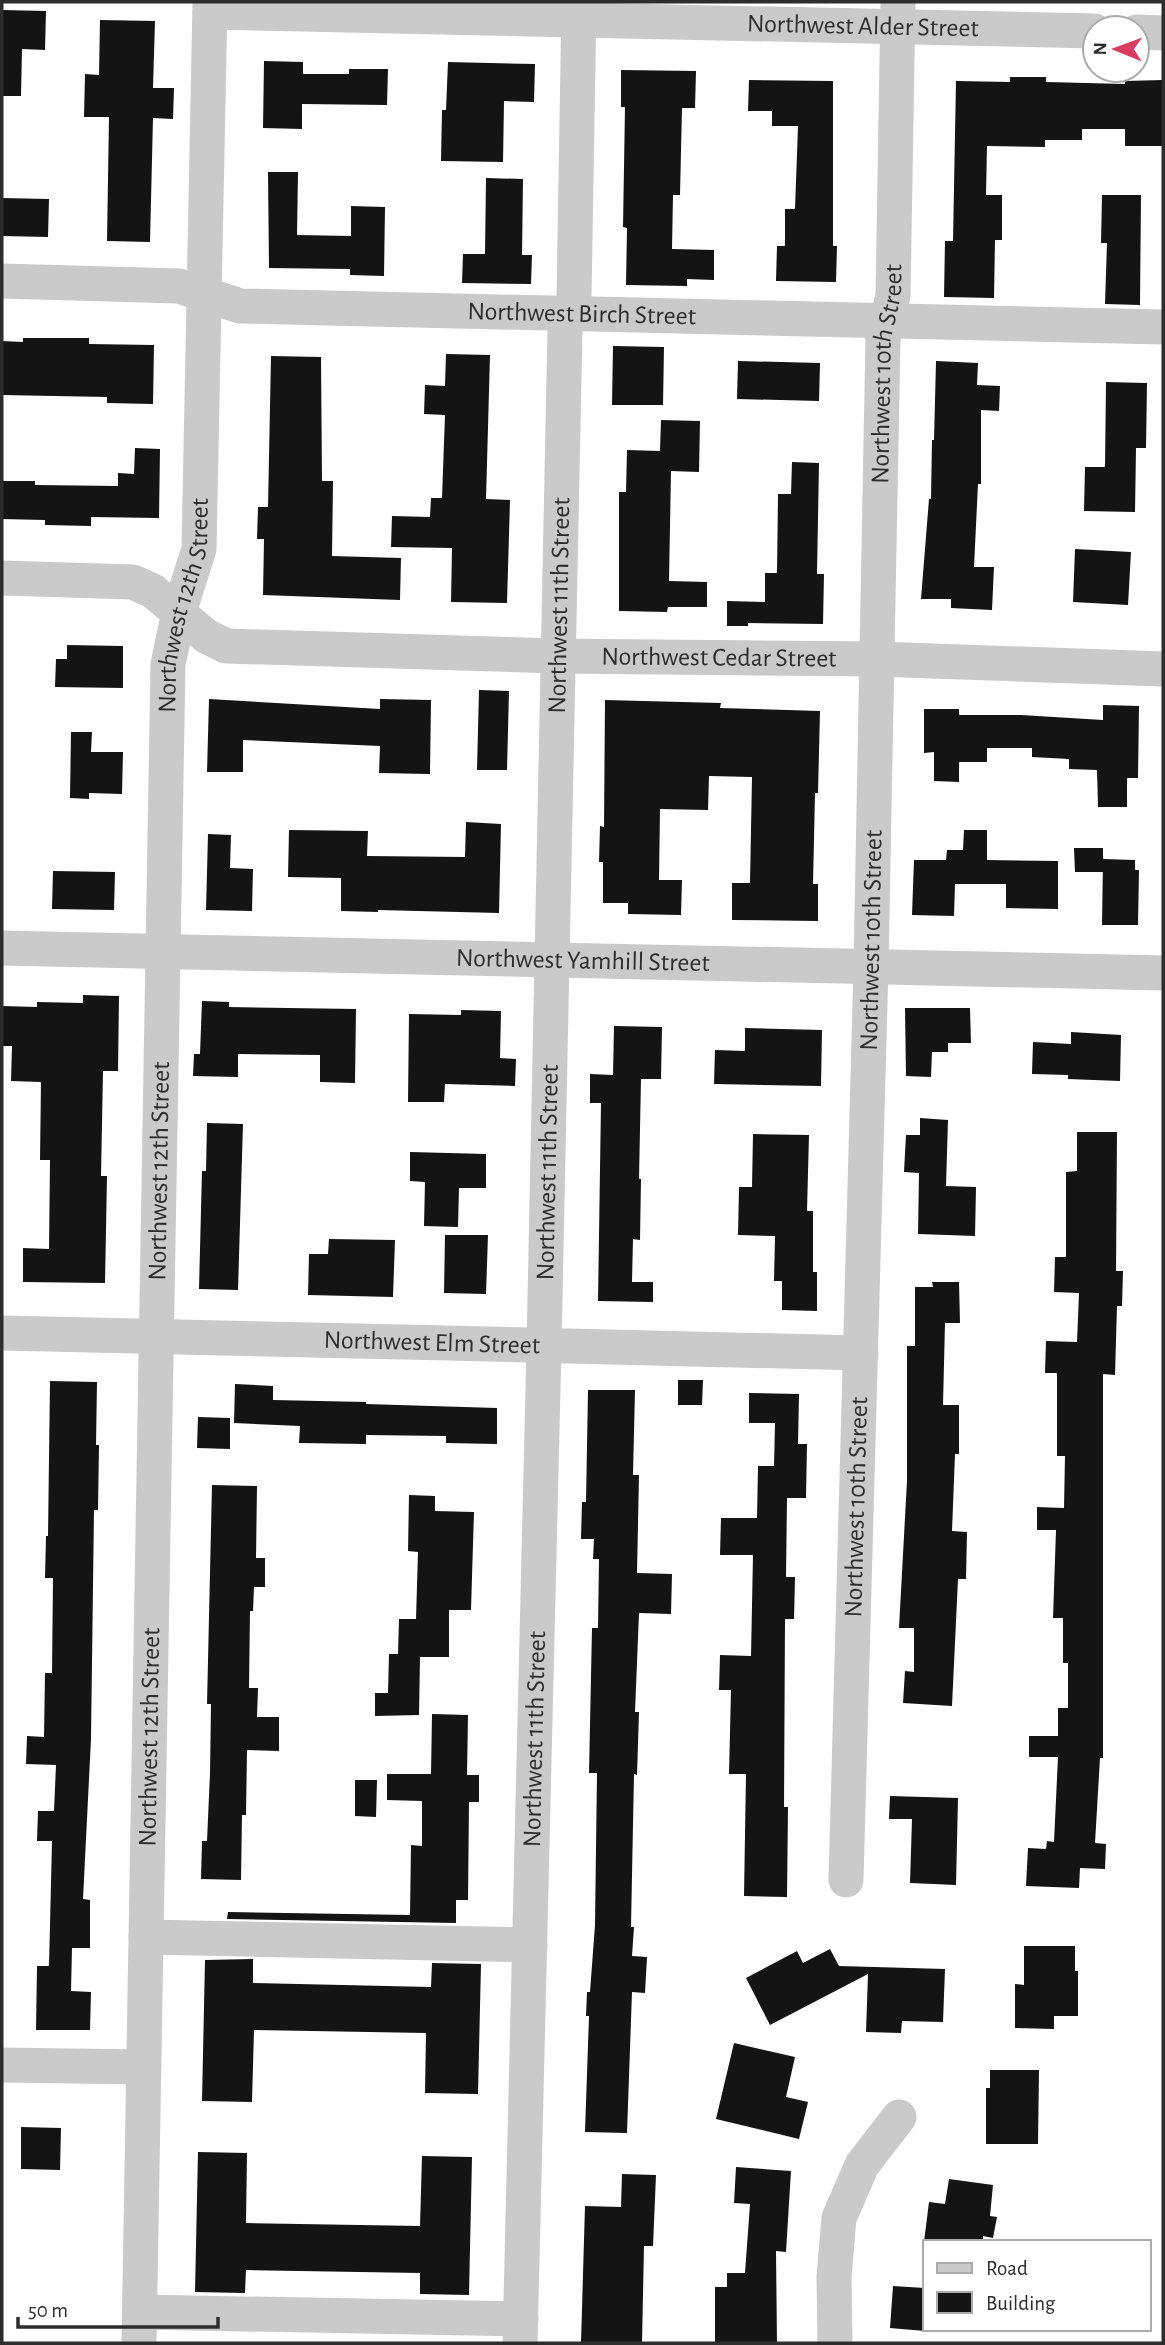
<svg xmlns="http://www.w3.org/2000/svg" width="1165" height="2345" font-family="'Alegreya Sans',sans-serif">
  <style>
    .building { fill: #141414 }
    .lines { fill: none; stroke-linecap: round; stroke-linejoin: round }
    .minor { stroke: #cacaca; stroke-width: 35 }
    .labels { text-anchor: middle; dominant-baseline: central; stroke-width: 7; stroke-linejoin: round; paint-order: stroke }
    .street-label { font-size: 26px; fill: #2d2d2d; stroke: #fff }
  </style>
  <rect width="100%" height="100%" fill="#fff"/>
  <!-- building -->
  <path class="building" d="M2 10 46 11 45 50 22 49 21 96H2Z
    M100 20 155 21 153 88H174L173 119 153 118 150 242 107 241 109 117H84L85 74 99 75Z
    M264 61 303 62V74H349V69H388L387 105 302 104V129L263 128Z
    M448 62 535 64 534 102 504 101 503 162 441 161 442 110H446Z
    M621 70 696 71 695 108H682L680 195H673L672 249 714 250V280L687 279V286L626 285 627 228 623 227 625 107H621Z
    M1010 77H1046V82L1125 84V81L1163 80V146H1125V129H1082V140H1045V147L987 146 986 195H1002V240H995L994 298 944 297 945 241H953L956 81 1010 82Z
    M749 80 833 81V246H837L836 282 776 281 777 246H785V209H795L798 126H772V111H748Z
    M268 172H298L297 235 351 236V206L385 207 384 276 350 275V269L269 268Z
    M486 178 523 179 522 255H532L531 284 462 283 463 254H485Z
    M1102 195H1141L1140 305 1105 304 1107 243H1101Z
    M2 198 49 199 48 237 2 236Z
    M23 338H89V344L154 345 153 404 107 403V397L2 395V341L23 342Z
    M613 346 664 347 663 405H612Z
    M446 354 490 355 486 499 510 500 507 603 451 602 452 548 391 547 392 516 430 517 431 498H442L445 415 424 414 425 385 445 386Z
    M271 356 321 357 322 481H333L332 556 401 558 400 600 263 595 264 539H257L258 507H268Z
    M738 361 820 363 819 401 737 399Z
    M936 361 978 363 977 385 1000 386 999 411 981 410V484H978L974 567H994L992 610 951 608V599H921L929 499H931L932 440H934Z
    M1106 382 1147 383 1146 448H1136L1135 512 1084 511 1085 467H1105Z
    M661 420 700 421 699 472 671 471 669 581 707 582V607H668L667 612 619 611V492H626L627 450 660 451Z
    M135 448 160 449 159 518 91 517V526L45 525V520L2 519V481H35V485L118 486V473L134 474Z
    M792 462 819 463 817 574H824L823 624 748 623V626H727V601L765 602V573H777L778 494H791Z
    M1075 549 1131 552 1128 605 1073 602Z
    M67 645 123 646V688L55 687 56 659H67Z
    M479 690 509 691 507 770H477Z
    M209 699 380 709V699L431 700 430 774 379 773 380 746 243 740V772H207Z
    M605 700 721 703 720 708 820 711 818 793H815L813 884H818V921L732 920V883H750L752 777 709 776 708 810 660 809 659 880H682L681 915 628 914V903H603V862H599L600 826 604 827Z
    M1103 705 1139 706 1138 778H1127V807H1098L1097 770 1069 769V759L1032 757V748H987V762H959V782L934 781V752L924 753V709H959V715H1021L1103 720Z
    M71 732H92L91 752H123L122 794 89 793V799L70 798Z
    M466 822 501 824 499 913 378 910V912L341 911V878L288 877 289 830 368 831 367 856 465 857Z
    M964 830H987V860L1058 861V909L1006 908V884H955L954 916 912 915 914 860H946L947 850H963Z
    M208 834 231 835 230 868 253 869 252 911 206 910Z
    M1074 848H1103V872H1075Z
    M1103 859 1135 860V870H1139L1138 925H1102Z
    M53 871 115 872 114 910 52 909Z
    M83 995 119 996 118 1071H103L101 1176H107L105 1283 23 1282V1248L49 1249 50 1160H40L41 1082 11 1081 12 1046H2V1006L37 1007V1002L83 1003Z
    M202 1001 229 1002V1007L356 1009 355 1083 320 1082V1055L238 1054V1077L193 1076 194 1054H200Z
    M905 1008H970L971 1043H948V1052H932L931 1077 906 1076Z
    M461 1010 501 1011 500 1058 516 1059 515 1086 445 1084 444 1102H408L409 1014 461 1015Z
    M614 1026 662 1027 661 1079H641L639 1179H641L640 1240 633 1239 632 1282H653V1302L598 1301 601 1103H590V1074L613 1075Z
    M745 1028 822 1030 821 1086 714 1084 715 1050 745 1051Z
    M1071 1032 1121 1035 1120 1081 1068 1079V1075L1032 1074 1033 1042 1071 1044Z
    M920 1118 948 1120 946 1186 976 1187 975 1236 918 1234 919 1173 904 1172 906 1135H920Z
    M207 1123 243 1124 238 1290 199 1289 202 1171H206Z
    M1077 1132H1117L1116 1271H1123L1122 1306H1117L1115 1375 1103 1374V1758H1100L1095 1843 1106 1844 1105 1869 1080 1868 1079 1888 1026 1886 1028 1848 1046 1849 1047 1841 1054 1842 1058 1757H1029V1736H1058V1708H1068V1663H1063V1618H1053L1056 1530H1037V1507L1064 1508 1065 1456H1057V1373H1045L1046 1341 1077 1342 1079 1293 1054 1292 1055 1257H1066V1172L1077 1171Z
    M753 1134 809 1135 807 1211H813V1272H817V1311L782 1310V1281H774L775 1236 738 1235 739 1187H752Z
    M410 1152 486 1154V1188H459L458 1227 424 1226 425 1182 410 1181Z
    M445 1235H488L486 1294 444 1293Z
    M329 1239 395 1240 393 1297 308 1295 309 1254H328Z
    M932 1282H959L960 1323H945L943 1405H959V1454H955L952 1531 967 1532 966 1579H958L952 1706 903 1703 905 1671 914 1672V1628H899L907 1481V1346H915V1287H933Z
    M678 1380H703L702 1405H678Z
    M50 1381 97 1382 96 1445H99L98 1510H94L91 1739 83 1899 90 1900V1948H72L71 1991 91 1992 90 2030H36L37 1966H49L52 1841H37L38 1811H54L56 1765 26 1764 27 1736 44 1737 45 1673H52L53 1578H45L46 1536H48Z
    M235 1384 273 1386V1400L366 1402V1404L497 1408V1444L446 1443V1436L366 1435V1444L299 1443 300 1426 234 1423Z
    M588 1390H635L633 1475H639L637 1573 672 1574 671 1614 639 1613 635 1712H639L637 1775 634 1774 631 1927H634L632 1956 647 1957 645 1993 632 1992 627 2133 585 2132 589 2016H586L587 1992H590L595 1925 597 1773H589L592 1628H598L599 1559H593L594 1539H581L582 1502H586Z
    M749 1393 799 1394 798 1444H807L806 1498H787L786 1577H795L794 1619H785L784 1807H788L787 1897 744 1896 746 1774H729L731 1690H719L720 1655 751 1656 753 1555H720L721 1518H757L758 1466H774L775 1423H749Z
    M198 1417 230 1418V1449L197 1448Z
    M212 1485 257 1486 256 1558H265V1587H254L253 1611H250L249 1688H258L257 1717H279V1751L247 1750 246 1815H242L241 1880 201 1879 202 1841H207L210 1773 211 1704H207Z
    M409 1495 435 1496V1511L474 1512 471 1610H449V1657H420L419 1715 375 1716V1693H388L389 1654H398L399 1619H416L418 1552 408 1551Z
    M432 1714 468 1715 467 1775H479V1802H469L468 1900H456V1923L227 1919 228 1912 410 1915 411 1845 422 1846V1801L387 1800V1774H431Z
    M355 1780H377L376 1817 355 1816Z
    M890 1796 958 1798 956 1885 910 1883 912 1819H889Z
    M1024 1946H1075V1971H1078V2016H1054V2029L1015 2028V1984L1024 1985Z
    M830 1949 839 1966 945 1969 943 2022 902 2021 901 2033 866 2032 868 1974 770 2025 746 1978 797 1951 803 1963Z
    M253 1959V1983L431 1987 432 1963 481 1964 478 2094 425 2093 426 2033 254 2030 252 2102 202 2101 205 1960Z
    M734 2043 795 2057 786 2097 808 2102 799 2139 716 2119Z
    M990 2070H1039L1038 2144H986V2088H990Z
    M21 2127 61 2128 60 2170 21 2169Z
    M198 2152 247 2153 246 2223 420 2226 422 2156 472 2157 469 2295 420 2294V2273L246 2270 245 2293 195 2292Z
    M736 2167 791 2171 786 2252 776 2251 777 2343H715V2287H727V2273H745L750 2204 734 2203Z
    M622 2174 656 2175 653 2246H644L642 2343H581L585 2206 621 2207Z
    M949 2179 993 2185 990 2216 997 2217 993 2238 983 2236V2242H924L929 2202 945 2204Z
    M893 2286 925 2288V2331L890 2328Z"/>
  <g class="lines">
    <!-- minor -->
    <g class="minor">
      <path id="s1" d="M210 12 1095 31"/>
      <path d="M1137 32 1163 33"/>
      <path id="s2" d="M2 281 179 286 240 306 1163 327"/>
      <path id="s3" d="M2 578 133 582 153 591 206 636 226 646 558 656 876 659 1163 669"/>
      <path id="s4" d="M2 948 1163 973"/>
      <path id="s5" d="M2 1333C288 1337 575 1348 861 1353"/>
      <path id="s6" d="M846 1880 871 967 883 338 893 295 898 2"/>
      <path d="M146 1937 530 1945"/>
      <path d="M2 2065 144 2067"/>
      <path d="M140 2312 521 2319"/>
      <path id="s7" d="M139 2343 168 664 179 612 199 549 210 2"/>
      <path id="s8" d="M520 2343 544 1347 565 329 574 298 579 2"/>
      <path d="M835 2343 834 2277 839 2218 862 2165 899 2117"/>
    </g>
  </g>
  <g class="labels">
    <!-- street labels -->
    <g class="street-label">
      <text stroke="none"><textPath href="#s1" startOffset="653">Northwest Alder Street</textPath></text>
      <text stroke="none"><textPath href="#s2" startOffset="583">Northwest Birch Street</textPath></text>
      <text stroke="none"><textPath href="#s6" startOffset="1507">Northwest 10th Street</textPath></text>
      <text stroke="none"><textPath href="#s8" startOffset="1738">Northwest 11th Street</textPath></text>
      <text stroke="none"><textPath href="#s7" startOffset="1740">Northwest 12th Street</textPath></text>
      <text stroke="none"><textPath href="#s3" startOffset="738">Northwest Cedar Street</textPath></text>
      <text stroke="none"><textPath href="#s6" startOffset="940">Northwest 10th Street</textPath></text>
      <text stroke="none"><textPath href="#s4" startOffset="581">Northwest Yamhill Street</textPath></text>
      <text stroke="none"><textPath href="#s7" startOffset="1172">Northwest 12th Street</textPath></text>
      <text stroke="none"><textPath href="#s8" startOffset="1171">Northwest 11th Street</textPath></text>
      <text stroke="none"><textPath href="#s5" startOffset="430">Northwest Elm Street</textPath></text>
      <text stroke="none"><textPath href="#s6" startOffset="373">Northwest 10th Street</textPath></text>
      <text stroke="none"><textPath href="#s7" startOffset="606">Northwest 12th Street</textPath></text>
      <text stroke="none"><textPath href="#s8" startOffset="604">Northwest 11th Street</textPath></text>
    </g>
  </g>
  <!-- border -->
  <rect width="1165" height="2345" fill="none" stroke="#2d2d2d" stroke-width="7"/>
  <!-- legend -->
  <rect x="923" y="2240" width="228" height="91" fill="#ffffff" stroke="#ababab" stroke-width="2"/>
  <rect x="937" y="2263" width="35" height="10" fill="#cacaca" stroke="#ababab" stroke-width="2"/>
  <text x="986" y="2275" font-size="21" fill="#2d2d2d">Road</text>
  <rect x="937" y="2292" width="35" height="21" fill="#141414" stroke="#ababab" stroke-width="2"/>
  <text x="986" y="2310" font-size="21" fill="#2d2d2d">Building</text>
  <!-- north arrow -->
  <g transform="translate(1116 49) rotate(271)"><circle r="33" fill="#ffffff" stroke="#ababab" stroke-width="2"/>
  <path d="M0-5L12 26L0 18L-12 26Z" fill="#d83c61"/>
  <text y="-10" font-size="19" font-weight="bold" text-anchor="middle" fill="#2d2d2d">N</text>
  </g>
  <!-- scale -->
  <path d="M18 2317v10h200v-10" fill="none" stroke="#2d2d2d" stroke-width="3.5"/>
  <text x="28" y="2317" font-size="21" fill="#2d2d2d" stroke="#ffffff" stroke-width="5" paint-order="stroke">50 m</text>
</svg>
